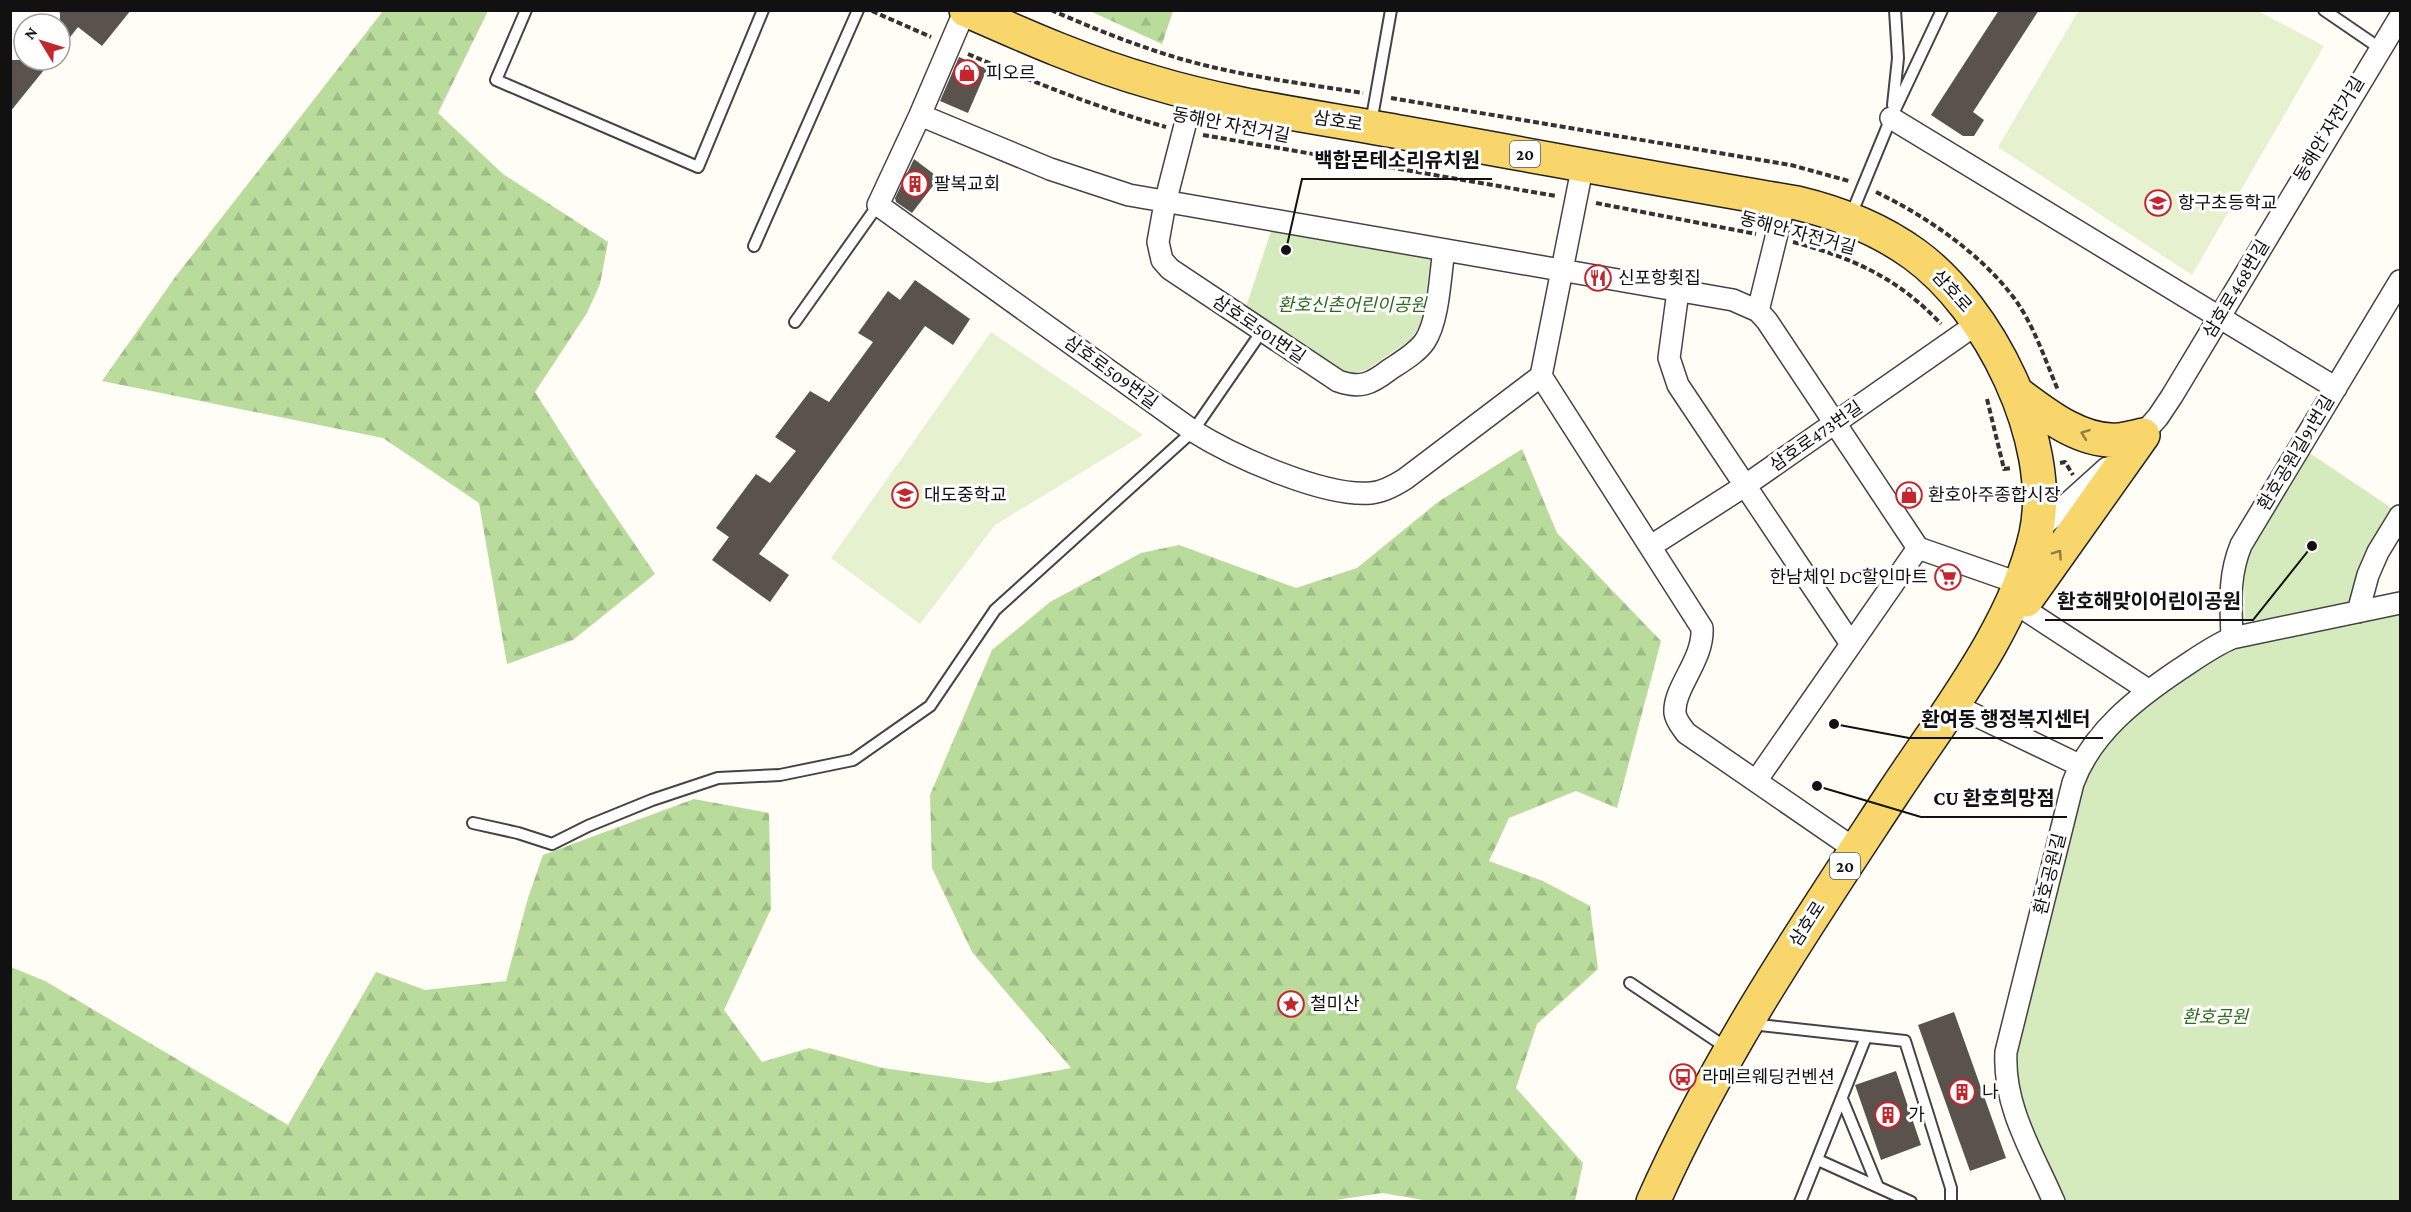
<svg xmlns="http://www.w3.org/2000/svg" width="2411" height="1212" font-family="'Crimson Pro','Noto Sans KR',serif">
  <style>
    .forest { fill: url(#forest-firs) }
    .park { fill: #d5ebbd }
    .pitch { fill: #e6f2cf }
    .building { fill: #5a524d }
    .lines { fill: none; stroke-linecap: round; stroke-linejoin: round }
    .lane-casing { stroke: #444; stroke-width: 14 }
    .street-casing { stroke: #444; stroke-width: 24 }
    .primary-casing { stroke: #222; stroke-width: 36 }
    .path { stroke: #333; stroke-width: 4; stroke-dasharray: 6 3; stroke-linecap: butt }
    .lane { stroke: #fff; stroke-width: 10 }
    .street { stroke: #fff; stroke-width: 21 }
    .primary { stroke: #f9d66b; stroke-width: 33 }
    .oneway { stroke: #917d42 }
    .labels { text-anchor: middle; dominant-baseline: central; stroke-width: 6; stroke-linejoin: round; paint-order: stroke }
    .shield { fill: #fff; stroke: #585858; stroke-width: 1.5 }
    .shield-label { font-size: 16px; font-weight: bold; fill: #111 }
    .poi-label { font-size: 18px; fill: #111; stroke: #fff; text-anchor: start }
    .street-label { font-size: 18px; fill: #111; stroke: #fff }
    .park-label { font-size: 18px; font-style: italic; fill: #2f6b1f; stroke: #fff }
    .leader { fill: none; stroke: #111; stroke-width: 2 }
    .callout-dot { fill: #111; stroke: #fff; stroke-width: 2 }
    .callout-label { font-size: 20px; text-anchor: middle; font-weight: bold; fill: #111; stroke: #fff; stroke-width: 6; stroke-linejoin: round; paint-order: stroke }
  </style>
  <defs>
    <pattern id="forest-firs" width="22" height="20" patternUnits="userSpaceOnUse" patternTransform="scale(1.5)"><rect width="22" height="20" fill="#b9dc9c"/><path d="M5 1l3.5 6h-7zM16 11l3.5 6h-7z" fill="#9ebc85"/></pattern>
  </defs>
  <rect width="100%" height="100%" fill="#fffdf5"/>
  <!-- forest -->
  <path class="forest" d="M383 11H488L438 113 503 174 608 242 600 284 587 313 535 392 591 480 655 574 573 640 507 664 479 503 383 438 102 381 176 276Z
    M1090 11H1173L1162 44Z
    M1522 449 1557 533 1661 641 1617 808 1576 791 1509 818 1489 861 1543 881 1590 906 1598 969 1537 1024 1516 1088 1583 1163 1575 1201 1435 1202 1382 1193 1323 1202 11 1201V967L45 981 288 1125 376 972 425 990 506 981 528 898 543 855 694 799 769 813 771 909 724 1010 762 1062 809 1048 883 1068 989 1083 1071 1068 972 952 932 868 930 795 992 650 1050 602 1141 553 1179 545 1296 588 1357 568 1438 502Z"/>
  <!-- park -->
  <path class="park" d="M1272 228 1431 257 1422 323 1410 340 1368 369 1353 374 1341 371 1246 307Z
    M2308 452 2393 509 2350 604 2245 622 2244 576 2247 557Z
    M2400 614V1201H2064L2023 1107 2014 1057 2084 779 2102 748 2129 721 2206 663 2246 645Z"/>
  <!-- pitch -->
  <path class="pitch" d="M2079 10 2258 11 2324 46 2192 275 1998 147Z
    M991 332 1143 435 995 525 920 624 831 558Z"/>
  <!-- building -->
  <path class="building" d="M57 10H131L102 46 78 27 60 50V13Z
    M1999 10H2039L1973 112 1984 120 1974 136H1963L1931 115Z
    M959 57 987 69 968 113 940 101Z
    M10 60H52L10 112Z
    M914 159 939 178 912 213 896 202 895 198Z
    M915 280 970 319 953 345 925 326 759 554 789 575 770 602 712 560 729 537 716 528 756 474 770 483 796 451 775 437 810 391 829 402 873 342 858 333 888 291 900 300Z
    M1954 1012 2006 1158 1970 1171 1918 1025Z
    M1896 1071 1921 1145 1881 1160 1855 1085Z"/>
  <g class="lines">
    <!-- lane casing -->
    <g class="lane-casing">
      <path id="lane" d="M526 10 496 80 698 167 763 10
        M2324 10 2381 49
        M1893 105 1898 58 1895 10
        M1371 123 1391 10
        M1851 215 1891 118 1942 10
        M754 246 858 10
        M795 322 878 205
        M473 823 518 833 552 844 588 826 652 800 718 778 780 775 853 760 930 706 995 610 1193 431 1262 331
        M1630 983 1727 1048
        M1751 1024 1905 1041 1951 1188V1202
        M1842 1099 1878 1187
        M1818 1160 1911 1202
        M1800 1202 1866 1037"/>
    </g>
    <!-- street casing -->
    <g class="street-casing">
      <path id="street" d="M965 10 920 115 878 205 1193 431C1233 456 1323 497 1371 493 1383 492 1394 486 1405 479L1541 376
        M1193 94 1165 203 1158 242 1162 260 1170 269 1338 381C1360 389 1371 384 1389 370 1401 362 1417 353 1425 341 1439 320 1440 275 1444 250
        M920 115 1050 169 1129 195 1733 300 1758 311 1767 321 1918 548 1756 781
        M1891 118 2336 388
        M1583 164 1541 376 1702 628C1704 660 1673 688 1675 713 1676 721 1682 727 1686 733L1856 850
        M1678 291 1669 358 1678 385 1851 644
        M1758 311 1785 201
        M2135 443 2158 417 2172 396 2400 17
        M2036 532 2107 468
        M1651 546 1746 485 1978 323
        M1918 548 2021 584
        M2021 607 2148 690
        M2358 612 2368 575 2378 552 2400 516
        M2232 638C2231 604 2228 577 2241 545L2400 281
        M1952 704 2079 765
        M2054 1202C2033 1153 2003 1107 2006 1052L2073 783C2092 732 2137 698 2180 669 2197 658 2213 646 2232 638L2400 603"/>
    </g>
    <!-- primary casing -->
    <g class="primary-casing">
      <path id="primary" d="M966 10C1027 37 1088 64 1152 82 1235 107 1320 117 1405 133 1535 156 1666 181 1797 203 1839 213 1878 228 1914 254 1988 307 2056 441 2036 534 2015 627 1944 716 1892 795 1804 929 1719 1054 1653 1202
        M2017 393C2045 414 2081 443 2119 440 2127 439 2135 437 2143 435
        M2026 600 2143 435"/>
    </g>
    <!-- path -->
    <path class="path" d="M1051 10C1097 30 1144 49 1192 62 1248 77 1306 84 1363 93
      M872 11 931 37
      M968 54C1033 82 1098 108 1166 127
      M1391 98 1791 165 1849 181
      M1203 135 1556 196
      M1876 192C1926 216 1980 253 2014 298 2034 325 2045 360 2058 390
      M1596 203 1756 234
      M1793 242C1853 258 1898 278 1941 324
      M1987 399 2004 469 2011 468
      M2060 463 2065 462 2073 475"/>
    <!-- lane -->
    <use href="#lane" class="lane"/>
    <!-- street -->
    <use href="#street" class="street"/>
    <!-- primary -->
    <use href="#primary" class="primary"/>
  </g>
  <!-- one-way arrows -->
  <defs><path id="oneway-chevron" d="M-2-3.5L2.5 0L-2 3.5" fill="none" stroke-width="1.6" stroke-linecap="round" stroke-linejoin="round" transform="scale(1.5)"/></defs>
  <g class="oneway">
    <use href="#oneway-chevron" transform="translate(2085 434) rotate(-160)"/>
    <use href="#oneway-chevron" transform="translate(2058 554) rotate(-55)"/>
  </g>
  <!-- icons -->
  <defs>
    <g id="shop-ring" transform="scale(1.35)"><circle r="9.5" fill="#fff" stroke="#c4262e" stroke-width="1.5"/><path d="M-5-2.5h2.3a2.7 3.5 0 0 1 5.4 0H5L5.5 6h-11ZM-1.5-2.5h3a1.5 2.3 0 0 0-3 0Z" fill="#c4262e"/></g>
    <g id="building-ring" transform="scale(1.35)"><circle r="9.5" fill="#fff" stroke="#c4262e" stroke-width="1.5"/><path d="M-4-6H4V6H1V3H-1V6H-4ZM-2.5-4.3h1.7v1.8h-1.7ZM.8-4.3h1.7v1.8H.8ZM-2.5-1h1.7V.8h-1.7ZM.8-1h1.7V.8H.8Z" fill="#c4262e"/></g>
    <g id="school-ring" transform="scale(1.35)"><circle r="9.5" fill="#fff" stroke="#c4262e" stroke-width="1.5"/><path d="M0-5L7-2L0 1L-7-2ZM-4 1L0 2.5L4 1V4Q0 6-4 4Z" fill="#c4262e"/></g>
    <g id="restaurant-ring" transform="scale(1.35)"><circle r="9.5" fill="#fff" stroke="#c4262e" stroke-width="1.5"/><path d="M-5-6h1v4h1v-4h1v4h1v-4h1v5L-1.5 .5V6h-2V.5L-5-1ZM5-6V6H3V1.5H1.5Q1.5-4 5-6Z" fill="#c4262e"/></g>
    <g id="supermarket-ring" transform="scale(1.35)"><circle r="9.5" fill="#fff" stroke="#c4262e" stroke-width="1.5"/><path d="M-6-5.5h2.5l.6 2H6L4.5 2H-2.5L-4.4-4H-6ZM-1.5 3.2a1.3 1.3 0 1 0 .1 0ZM3 3.2a1.3 1.3 0 1 0 .1 0Z" fill="#c4262e"/></g>
    <g id="sight-ring" transform="scale(1.35)"><circle r="9.5" fill="#fff" stroke="#c4262e" stroke-width="1.5"/><path d="M0-6L1.8-2.2L6-1.7L2.9 1.2L3.7 5.4L0 3.3L-3.7 5.4L-2.9 1.2L-6-1.7L-1.8-2.2Z" fill="#c4262e"/></g>
    <g id="bus-ring" transform="scale(1.35)"><circle r="9.5" fill="#fff" stroke="#c4262e" stroke-width="1.5"/><path d="M-5-6H5V4H4V6H2V4H-2V6H-4V4H-5ZM-3.5-4V0h7V-4ZM-3.5 1.2v1.5H-2V1.2ZM2 1.2v1.5H3.5V1.2Z" fill="#c4262e"/></g>
  </defs>
  <g fill-rule="evenodd">
    <use href="#shop-ring" x="967" y="73"/>
    <use href="#building-ring" x="915" y="184"/>
    <use href="#school-ring" x="2158" y="203"/>
    <use href="#restaurant-ring" x="1598" y="278"/>
    <use href="#school-ring" x="905" y="495"/>
    <use href="#shop-ring" x="1909" y="495"/>
    <use href="#supermarket-ring" x="1948" y="577"/>
    <use href="#sight-ring" x="1291" y="1004"/>
    <use href="#bus-ring" x="1683" y="1077"/>
    <use href="#building-ring" x="1962" y="1092"/>
    <use href="#building-ring" x="1888" y="1115"/>
  </g>
  <g class="labels">
    <!-- shield labels -->
    <g class="shield">
      <rect x="1510" y="141" width="30" height="26" rx="4.5"/>
      <rect x="1830" y="853" width="30" height="26" rx="4.5"/>
    </g>
    <g class="shield-label">
      <text x="1525" y="154">20</text>
      <text x="1845" y="866">20</text>
    </g>
    <!-- poi labels -->
    <g class="poi-label">
      <text x="986" y="73">피오르</text>
      <text x="934" y="184">팔복교회</text>
      <text x="2178" y="203">항구초등학교</text>
      <text x="1618" y="278">신포항횟집</text>
      <text x="924" y="495">대도중학교</text>
      <text x="1928" y="495">환호아주종합시장</text>
      <text x="1928" y="577" text-anchor="end">한남체인 DC할인마트</text>
      <text x="1310" y="1004">철미산</text>
      <text x="1702" y="1077">라메르웨딩컨벤션</text>
      <text x="1982" y="1092">나</text>
      <text x="1908" y="1115">가</text>
    </g>
    <!-- street labels -->
    <g class="street-label">
      <text transform="translate(1338 121) rotate(9)">삼호로</text>
      <text transform="translate(1231 125) rotate(11)">동해안 자전거길</text>
      <text transform="translate(2329 129) rotate(-59)">동해안 자전거길</text>
      <text transform="translate(1798 233) rotate(15)">동해안 자전거길</text>
      <text transform="translate(2236 289) rotate(-59)">삼호로468번길</text>
      <text transform="translate(1952 291) rotate(48)">삼호로</text>
      <text transform="translate(1259 329) rotate(34)">삼호로501번길</text>
      <text transform="translate(1111 372) rotate(36)">삼호로509번길</text>
      <text transform="translate(1816 436) rotate(-35)">삼호로473번길</text>
      <text transform="translate(2296 453) rotate(-59)">환호공원길91번길</text>
      <text transform="translate(2050 874) rotate(-76)">환호공원길</text>
      <text transform="translate(1807 924) rotate(-57)">삼호로</text>
    </g>
    <!-- park labels -->
    <g class="park-label">
      <text x="1352" y="305">환호신촌어린이공원</text>
      <text x="2215" y="1017">환호공원</text>
    </g>
  </g>
  <!-- callouts -->
  <path class="leader" d="M1286 250L1302 179H1492M2312 546L2253 620H2045M1834 724L1909 738H2103M1817 786L1921 817H2067"/>
  <g class="callout-dot">
    <circle cx="1286" cy="250" r="6"/>
    <circle cx="2312" cy="546" r="6"/>
    <circle cx="1834" cy="724" r="6"/>
    <circle cx="1817" cy="786" r="6"/>
  </g>
  <g class="callout-label">
    <text x="1397" y="167">백합몬테소리유치원</text>
    <text x="2149" y="608">환호해맞이어린이공원</text>
    <text x="2006" y="726">환여동 행정복지센터</text>
    <text x="1994" y="805">CU 환호희망점</text>
  </g>
  <!-- border -->
  <rect width="2411" height="1212" fill="none" stroke="#111111" stroke-width="24"/>
  <!-- north arrow -->
  <g transform="translate(42 42) rotate(308)"><circle r="28" fill="#ffffff" stroke="#a0a0a0" stroke-width="1.5"/>
  <path d="M0-4.5L10 22L0 15L-10 22Z" fill="#c4262e"/>
  <text y="-9" font-size="16" font-weight="bold" text-anchor="middle" fill="#111111">N</text>
  </g>
</svg>
